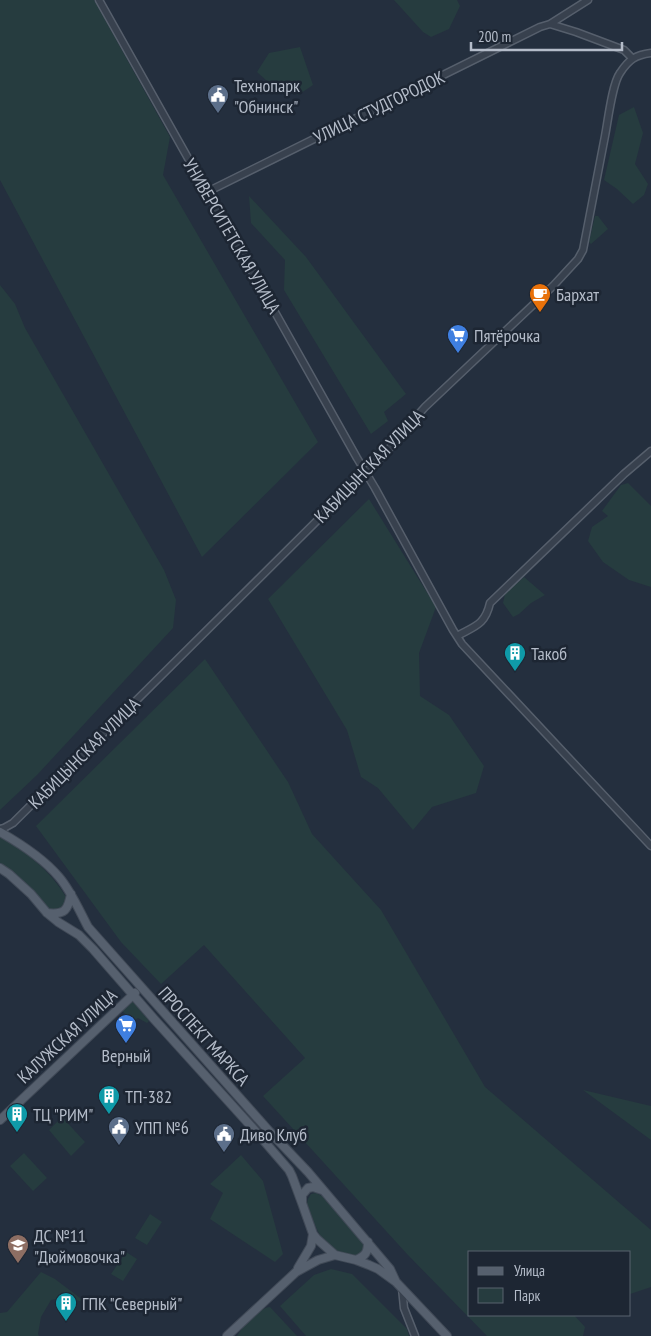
<svg xmlns="http://www.w3.org/2000/svg" width="651" height="1336" font-family="'PT Sans Narrow',sans-serif">
  <style>
    .green { fill: #263c3f }
    .lines { fill: none; stroke-linecap: round; stroke-linejoin: round }
    .minor-casing { stroke: #565f6c; stroke-width: 9 }
    .major-casing { stroke: #414a57; stroke-width: 10 }
    .minor { stroke: #38414e; stroke-width: 6 }
    .major { stroke: #56606e; stroke-width: 8 }
    .labels { text-anchor: middle; dominant-baseline: central; stroke-width: 5; stroke-linejoin: round; paint-order: stroke }
    .poi-label { font-size: 18px; fill: #b4bcc9; stroke: #1d2633; text-anchor: start }
    .street-label { font-size: 18px; fill: #b4bcc9; stroke: #1d2633 }
  </style>
  <rect width="100%" height="100%" fill="#242f3e"/>
  <!-- green -->
  <path class="green" d="M0 0H94L170 137 163 175 318 442 202 557 0 180Z
    M394 0H457L460 6 449 29 431 37 423 32Z
    M300 47 313 85 298 95 267 81 257 72 269 53Z
    M634 107 643 133 635 164 648 184 644 195 633 204 617 189 604 180 619 115Z
    M249 196 306 257 406 394 384 412 388 421 371 434 284 290 285 260 251 223Z
    M595 216H598L608 229 591 244 589 242Z
    M0 285 15 304 25 328 164 570 176 600 173 628 37 775 0 810Z
    M628 483 651 506V587L629 580 603 562 588 541 592 527 608 516 602 511 621 485Z
    M369 499 436 607 419 653 420 696 449 715 484 766 476 793 432 807 413 830 378 788 361 777 347 730 268 599Z
    M524 577 545 595 531 603 519 614 513 617 503 603 505 594Z
    M205 659 288 782 312 834 381 910 485 1087 651 1230V1287L630 1294V1252H470V1315H574L585 1327 583 1336H487L407 1254 263 1096 305 1058 204 945 161 984 121 942 36 826Z
    M0 837C26 852 50 870 66 897L62 908 56 911 51 910C35 893 20 876 0 863Z
    M130 1002H133L135 1004 149 1021 147 1023 138 1018 134 1021 123 1012 122 1010Z
    M583 1090 651 1106V1140Z
    M62 1117 85 1142 71 1156 49 1130Z
    M24 1153 47 1178 33 1191 10 1166Z
    M241 1155 263 1181 283 1254 275 1262 210 1219 223 1193 210 1184Z
    M316 1193 322 1196 365 1243 364 1253 356 1257C350 1255 343 1254 337 1251 318 1242 314 1221 307 1203L308 1199 311 1194Z
    M150 1214 162 1222 147 1245 135 1238Z
    M126 1252 137 1259 123 1281 111 1274Z
    M331 1269 352 1274 407 1329 409 1336H306L280 1306 314 1275Z
    M41 1272 55 1279 88 1304 68 1297 51 1300 41 1317 38 1334 39 1336H0V1313L7 1312Z
    M270 1307 297 1336H237C243 1326 258 1308 270 1307Z"/>
  <g class="lines">
    <!-- minor casing -->
    <g class="minor-casing">
      <path id="minor" d="M99 0 202 183 209 191 213 202 357 458 375 488 453 630 462 644 651 846
        M550 24 576 32 624 50 632 58
        M209 191 540 27 550 24 588 0
        M457 636C475 626 485 625 490 603L624 474 651 451
        M0 829 4 828 13 823 366 472C388 453 405 429 425 407L553 286 578 259 583 250C590 212 598 174 605 136 608 121 612 84 620 73 629 59 636 55 651 53
        M402 1288 404 1308 415 1336"/>
    </g>
    <!-- major casing -->
    <g class="major-casing">
      <path id="major" d="M0 832C21 844 43 858 59 877 71 891 79 910 88 927L269 1131 308 1172 390 1269 396 1282
        M0 868 9 874 31 894 47 913 58 922 79 935 93 949 154 1019 258 1134 289 1170 292 1176 302 1203
        M47 913C65 915 68 910 71 894
        M0 1120 135 993
        M322 1190 313 1187 308 1188 302 1195V1203L313 1234 317 1239 335 1255 356 1260 369 1265 378 1269 396 1282 447 1336
        M356 1260C365 1256 368 1253 368 1242
        M298 1268 311 1246 313 1234
        M227 1336 296 1272 318 1260 335 1255"/>
    </g>
    <!-- minor -->
    <use href="#minor" class="minor"/>
    <!-- major -->
    <use href="#major" class="major"/>
  </g>
  <!-- icons -->
  <defs>
    <g id="civic-pin" transform="scale(1.125)"><path d="M0 17L-7.5 6A9.5 9.5 0 1 1 7.5 6Z" fill="#5c6f8a" stroke="#1d2633"/><path d="M-.6-6.5H3V-4.5H.6V-3L4-1V1h2V6H-6V1h2V-1L-.6-3ZM-1.2 2.5V6h2.4V2.5Z" fill="#fff"/></g>
    <g id="cafe-pin" transform="scale(1.125)"><path d="M0 17L-7.5 6A9.5 9.5 0 1 1 7.5 6Z" fill="#e8710a" stroke="#1d2633"/><path d="M-5.5-4.5H6V0H3Q3 3.5 0 3.5H-2.5Q-5.5 3.5-5.5 0ZM3-3.2v2h1.7v-2ZM-6 4.5H4V6H-6Z" fill="#fff"/></g>
    <g id="supermarket-pin" transform="scale(1.125)"><path d="M0 17L-7.5 6A9.5 9.5 0 1 1 7.5 6Z" fill="#3f7fe0" stroke="#1d2633"/><path d="M-6-5.5h2.5l.6 2H6L4.5 2H-2.5L-4.4-4H-6ZM-1.5 3.2a1.3 1.3 0 1 0 .1 0ZM3 3.2a1.3 1.3 0 1 0 .1 0Z" fill="#fff"/></g>
    <g id="building-pin" transform="scale(1.125)"><path d="M0 17L-7.5 6A9.5 9.5 0 1 1 7.5 6Z" fill="#0f9aa8" stroke="#1d2633"/><path d="M-4-6H4V6H1V3H-1V6H-4ZM-2.5-4.3h1.7v1.8h-1.7ZM.8-4.3h1.7v1.8H.8ZM-2.5-1h1.7V.8h-1.7ZM.8-1h1.7V.8H.8Z" fill="#fff"/></g>
    <g id="school-pin" transform="scale(1.125)"><path d="M0 17L-7.5 6A9.5 9.5 0 1 1 7.5 6Z" fill="#8d6e63" stroke="#1d2633"/><path d="M0-5L7-2L0 1L-7-2ZM-4 1L0 2.5L4 1V4Q0 6-4 4Z" fill="#fff"/></g>
  </defs>
  <g fill-rule="evenodd">
    <use href="#civic-pin" x="218" y="95"/>
    <use href="#cafe-pin" x="540" y="294"/>
    <use href="#supermarket-pin" x="458" y="335"/>
    <use href="#building-pin" x="515" y="653"/>
    <use href="#supermarket-pin" x="126" y="1025"/>
    <use href="#building-pin" x="109" y="1096"/>
    <use href="#building-pin" x="17" y="1114"/>
    <use href="#civic-pin" x="119" y="1127"/>
    <use href="#civic-pin" x="224" y="1134"/>
    <use href="#school-pin" x="18" y="1245"/>
    <use href="#building-pin" x="66" y="1303"/>
  </g>
  <g class="labels">
    <!-- poi labels -->
    <g class="poi-label">
      <text x="234" y="85">Технопарк<tspan x="234" dy="21">"Обнинск"</tspan></text>
      <text x="556" y="294">Бархат</text>
      <text x="474" y="335">Пятёрочка</text>
      <text x="531" y="653">Такоб</text>
      <text x="126" y="1055" text-anchor="middle">Верный</text>
      <text x="125" y="1096">ТП-382</text>
      <text x="33" y="1114">ТЦ "РИМ"</text>
      <text x="135" y="1127">УПП №6</text>
      <text x="240" y="1134">Диво Клуб</text>
      <text x="34" y="1235">ДС №11<tspan x="34" dy="21">"Дюймовочка"</tspan></text>
      <text x="82" y="1303">ГПК "Северный"</text>
    </g>
    <!-- street labels -->
    <g class="street-label">
      <text transform="translate(379 107) rotate(-26)">УЛИЦА СТУДГОРОДОК</text>
      <text transform="translate(232 236) rotate(60)">УНИВЕРСИТЕТСКАЯ УЛИЦА</text>
      <text transform="translate(369 466) rotate(-46)">КАБИЦЫНСКАЯ УЛИЦА</text>
      <text transform="translate(84 753) rotate(-45)">КАБИЦЫНСКАЯ УЛИЦА</text>
      <text transform="translate(67 1036) rotate(-43)">КАЛУЖСКАЯ УЛИЦА</text>
      <text transform="translate(204 1036) rotate(48)">ПРОСПЕКТ МАРКСА</text>
    </g>
  </g>
  <!-- legend -->
  <rect x="468" y="1251" width="162" height="65" fill="#1d2633" stroke="#59626f"/>
  <rect x="478" y="1267" width="25" height="8" fill="#56606e" stroke="#59626f"/>
  <text x="514" y="1276" font-size="15" fill="#b4bcc9">Улица</text>
  <rect x="478" y="1288" width="25" height="15" fill="#263c3f" stroke="#59626f"/>
  <text x="514" y="1301" font-size="15" fill="#b4bcc9">Парк</text>
  <!-- scale -->
  <path d="M471 42v8h151v-8" fill="none" stroke="#b4bcc9" stroke-width="2.5"/>
  <text x="478" y="42" font-size="15" fill="#b4bcc9" stroke="#1d2633" stroke-width="4" paint-order="stroke">200 m</text>
</svg>
